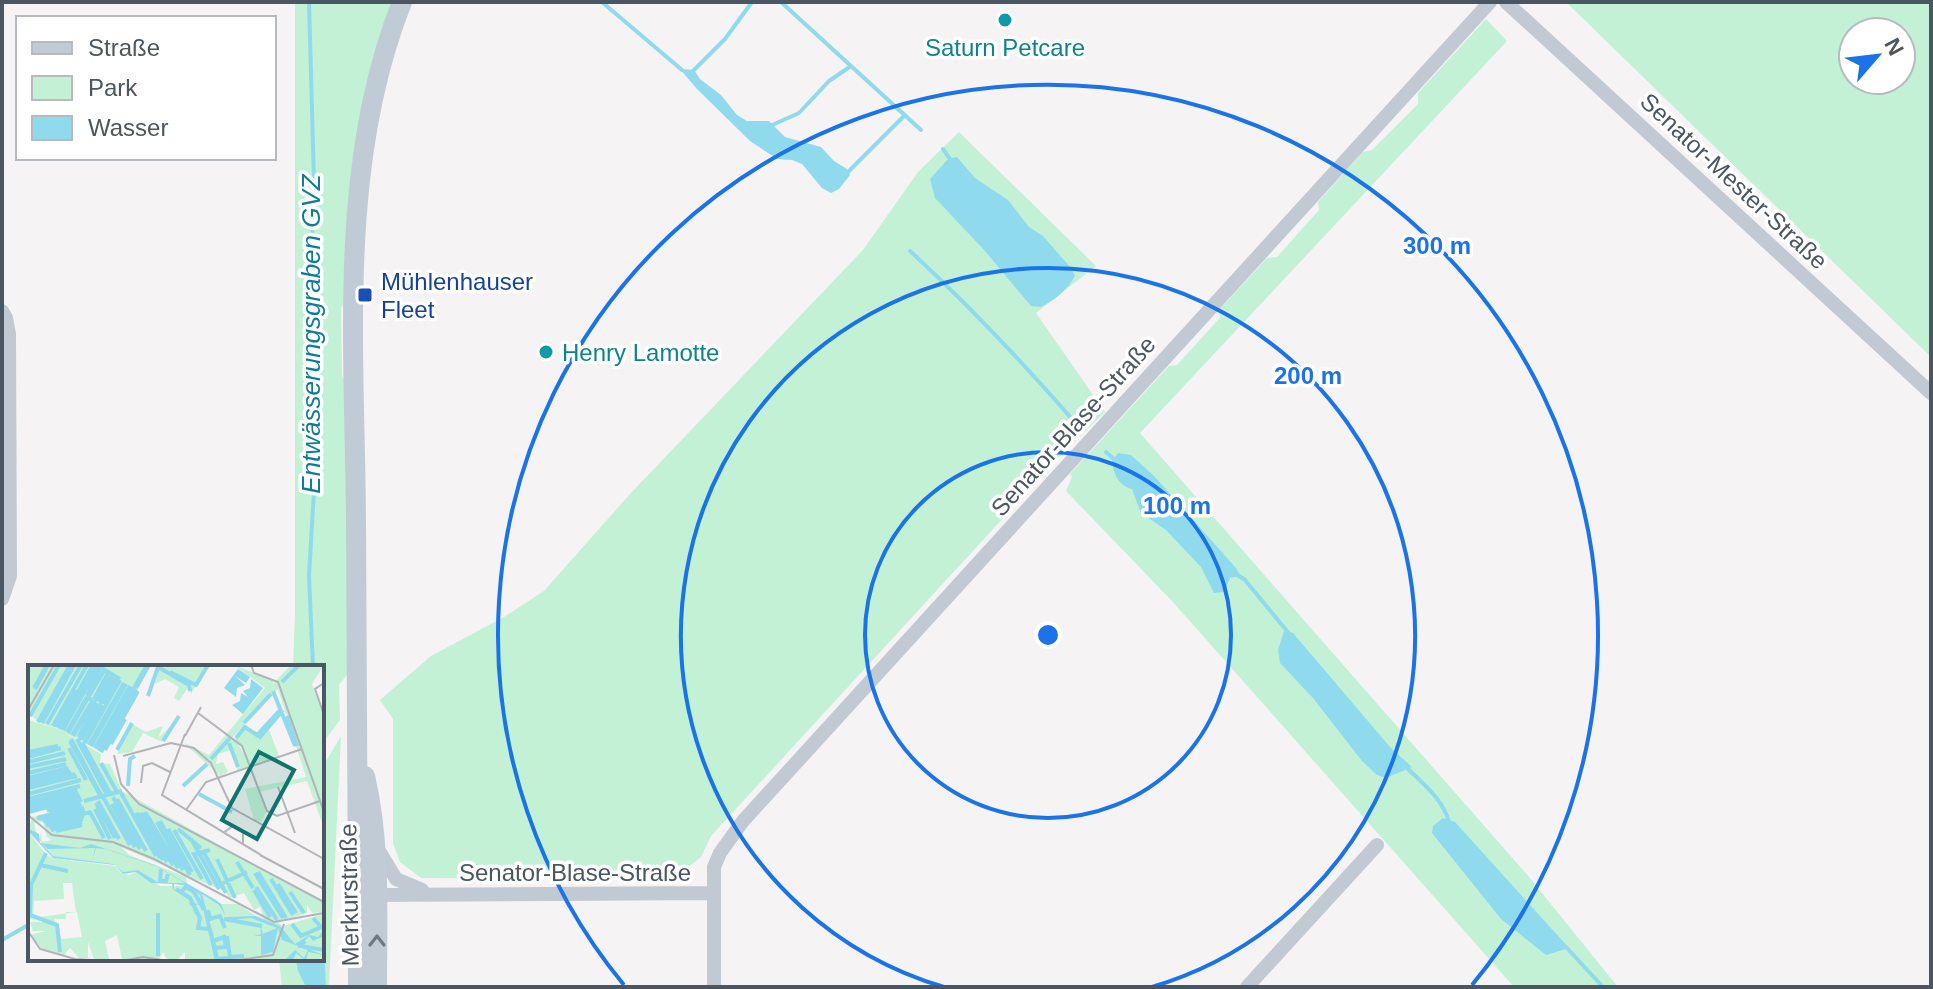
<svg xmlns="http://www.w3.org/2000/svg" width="1933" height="989" font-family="Arial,sans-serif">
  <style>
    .green { fill: #c3f1d5; fill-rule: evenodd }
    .water { fill: #90daee }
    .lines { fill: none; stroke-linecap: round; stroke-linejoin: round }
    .stream { stroke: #90daee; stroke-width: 4 }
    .street { stroke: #c1cad2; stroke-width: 14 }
    .secondary { stroke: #c1cbd6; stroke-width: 20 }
    .oneway { stroke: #6e7984 }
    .ring { fill: none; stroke: #1a73e8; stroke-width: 4 }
    .culture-dot { fill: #0f9aa8; stroke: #fff; stroke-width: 3 }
    .transit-dot { fill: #1a4fb4; stroke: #fff; stroke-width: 3 }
    .labels { text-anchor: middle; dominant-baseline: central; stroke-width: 7; stroke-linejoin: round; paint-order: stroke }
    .culture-label { font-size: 24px; fill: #0d838f; stroke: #fff }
    .street-label { font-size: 24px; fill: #4a5661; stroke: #fff }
    .transit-label { font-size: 24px; fill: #164399; stroke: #fff; text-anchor: start }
    .water-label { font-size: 26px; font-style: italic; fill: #0c7c9b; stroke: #fff }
    .inset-river { fill: none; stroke: #90daee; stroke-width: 4 }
    .inset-road { fill: none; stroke: #b1b4b9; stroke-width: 2 }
    .view { fill: #0f766e; fill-opacity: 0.15; stroke: #0f766e; stroke-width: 4 }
    .inset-edge { fill: none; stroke: #4a5661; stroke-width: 4 }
    .centre { fill: #1a73e8; stroke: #fff; stroke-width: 4 }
    .ring-label { font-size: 24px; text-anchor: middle; font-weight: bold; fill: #1a73e8; stroke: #fff; stroke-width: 7; stroke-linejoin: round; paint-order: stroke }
  </style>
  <rect width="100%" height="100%" fill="#f5f3f3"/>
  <!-- green -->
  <path class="green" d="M295 2H396L347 298 341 308 342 376 347 386 350 676H346L339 685 340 720 322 744V667H293L295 614Z
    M1566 2H1931V357ZM1901 32V80H1853V32Z
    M1486 19 1507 41 1140 433 1529 877 1618 987H1514L1172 601 1066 491 1072 477 1070 474 1169 366 1177 365 1220 318 1219 310 1267 258 1277 257 1319 210 1318 202 1363 152 1372 150 1418 104V93Z
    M959 132 1096 266 1036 313 1105 412 1062 454 711 836 701 857 687 868 659 876 631 879 421 878 400 862 393 843V719L380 700 431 656 504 617 544 591 630 494 863 250 918 172Z
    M341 736 329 987H282L279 959H322V768Z"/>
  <!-- water -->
  <path class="water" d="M680 69 694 70 700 79 721 95 737 115 747 121H769L785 137 821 147 834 161 847 169 850 175 839 189 831 193 822 188 802 164 792 160 777 159 750 141 696 88Z
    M957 157 975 178 1008 200 1029 227 1043 236 1071 268 1075 276C1067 291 1055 299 1041 307L1031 306 985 251 935 198 930 179 948 159Z
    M1118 453 1131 455 1155 477 1236 568 1240 576 1230 578 1224 592 1214 593 1201 567 1166 530 1141 513 1132 489C1118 485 1114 475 1112 461Z
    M1284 631 1293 633 1390 747 1412 767 1386 778 1377 775 1362 761 1313 698 1280 663 1278 650Z
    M1443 818 1455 822 1569 948 1546 955 1501 919 1432 833 1433 826Z
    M322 907 326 987H306L298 971 296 959H322Z"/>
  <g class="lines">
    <!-- stream -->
    <path class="stream" d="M309 2 314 182 310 324 314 491 309 576 313 667
      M602 2 682 70
      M781 2 921 130
      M690 74 725 39 752 2
      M770 126 799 113 829 81 851 66
      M943 149 950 159
      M847 173 905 115
      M910 251C970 306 1026 366 1079 427
      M1106 452 1116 461
      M1236 574 1245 580 1291 636
      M1406 767C1423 784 1443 799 1449 822
      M2 940 30 924
      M1566 947 1603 987"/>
    <!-- street -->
    <path class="street" d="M1506 2 1931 393
      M2 311 6 318 9 334 10 576 2 599
      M378 849 396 879 422 890
      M369 895 714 893
      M714 987V867L720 853 743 821 1490 2
      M1247 987 1377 845"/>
    <!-- secondary -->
    <path class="secondary" d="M365 776C381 845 377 916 377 987
      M358 987C357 832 358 677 356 522 355 351 337 165 402 2"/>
  </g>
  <!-- one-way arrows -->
  <defs><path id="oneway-chevron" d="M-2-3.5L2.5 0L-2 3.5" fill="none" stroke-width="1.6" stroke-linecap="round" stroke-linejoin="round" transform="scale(2)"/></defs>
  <use class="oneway" href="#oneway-chevron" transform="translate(377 941) rotate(-90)"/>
  <!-- distance rings -->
  <g class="ring">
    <circle cx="1048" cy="635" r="183"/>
    <path d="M944 987A367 367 0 1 1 1152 987"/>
    <path d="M624 985A550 550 0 1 1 1472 985"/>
  </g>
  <!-- markers -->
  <g class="culture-dot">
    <circle cx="1005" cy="20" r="8"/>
    <circle cx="546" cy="352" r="8"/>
  </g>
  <rect class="transit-dot" x="357" y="287" width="16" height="16" rx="4"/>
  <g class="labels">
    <!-- culture labels -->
    <g class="culture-label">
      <text x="1005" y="47">Saturn Petcare</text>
      <text x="562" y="352" text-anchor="start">Henry Lamotte</text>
    </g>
    <!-- street labels -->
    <g class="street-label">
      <text transform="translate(1734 181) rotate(43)">Senator-Mester-Straße</text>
      <text transform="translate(1073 426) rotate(-48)">Senator-Blase-Straße</text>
      <text x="575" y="872">Senator-Blase-Straße</text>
      <text transform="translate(349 895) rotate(-91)">Merkurstraße</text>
    </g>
    <!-- transit labels -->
    <g class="transit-label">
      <text x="381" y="281">Mühlenhauser<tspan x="381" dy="28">Fleet</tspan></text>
    </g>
    <!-- water labels -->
    <g class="water-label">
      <text transform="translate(311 334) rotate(-90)">Entwässerungsgraben GVZ</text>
    </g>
  </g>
  <!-- overview -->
  <g transform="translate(28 665)">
    <rect width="296" height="296" fill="#f5f3f3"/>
    <path d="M0 0H25L0 44ZM26 0H122L75 88 34 66 73 89 72 98 82 99 94 126 296 238V247L284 248 279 240V248L250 258 243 253 255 261 296 249V296H157V287L148 296H140L135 287 130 296H104L94 294 89 270 77 276 81 294H66L60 277V293H51L42 283 35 291 12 283 2 270 18 266H5L2 257H27L0 254V166L18 190 25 193 87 201 93 208 101 210 108 207 132 221H155L159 218H131L110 205 95 207 86 199 25 191 11 175 13 167 14 177 24 175 19 172 15 157 6 158 9 170 1 163 4 152 20 149 17 143 0 147V55L34 65 10 57 0 47ZM93 182 198 227 201 233 216 228 226 245 232 242 237 257 210 239H192L159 219 158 212 101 190ZM35 218H44L48 247 5 253 6 236 36 234ZM38 247H49L54 272 34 274 26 254H38ZM132 0H180L163 29 161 21 151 36 146 33 151 22 137 14 127 19ZM206 0 246 16 243 21 263 0H296L284 19 296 52V163L279 116 231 127 238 147 233 157 226 155 217 124 278 112 250 24 204 73 215 82 221 101 210 106 203 85 190 89 188 99 195 97 200 107 192 111 156 78 181 90 237 23ZM104 59 118 67 135 61 130 73 144 60 134 77 115 68 104 87 89 89ZM240 62 251 91 223 100 207 74 217 63 230 72Z" fill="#c3f1d5" fill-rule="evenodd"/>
    <path d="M210 4 222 12 218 18 207 11 217 20 209 23 208 32 196 23ZM223 14 235 23 215 49 204 40 212 36 213 28 220 32 215 26 222 23ZM3 156 1 164 11 169 12 178 52 183 63 179 127 200 188 235 193 239 198 252 228 251 252 261 267 279 281 270 290 272 295 266 294 272 285 276 281 271 272 281 296 290 280 287 278 296 268 288 265 295H257L267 285 276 293 280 285 254 275 250 263 245 287 233 290V271H226L233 269 232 259 235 269 249 263 223 253 200 255 191 240 174 229 189 283 187 296 172 230 160 221 146 219V224L155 227 161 235 162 238 172 239 162 241 169 250 171 253 169 264 176 271V296V271L169 264 170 253 162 241 161 235 145 224 144 219 123 218 108 207 95 209 87 200 25 193 0 166ZM14 179 20 184 67 183 65 194 68 183 77 184 128 201 157 218H131L110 205 95 207 86 199 25 191Z" fill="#90daee" fill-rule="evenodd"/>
    <path class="inset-river" d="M70 1 92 14M142 7 168 20 180 0M254 17 271 0M6 23 19 0M106 23 119 0M108 23 121 0M7 24 20 0M245 26 267 81M59 31 72 4M61 31 76 6M120 31 130 2 161 20 162 26M66 34 80 8M67 36 81 11M70 36 84 11M72 39 86 13M75 39 89 13M2 51 31 0M259 51 269 81M10 57 42 0M14 58 46 0M216 58 243 29M19 59 53 0M25 61 59 0M27 61 48 25M30 63 65 0M32 64 68 1M35 65 70 2M39 67 59 32M40 68 60 33 64 35M44 70 65 35M229 70 253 44M45 71 67 36M50 72 69 38M208 73 217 62 232 72 255 45M43 74 73 130M49 74 79 130M51 75 71 39M54 75 74 40M42 76 72 130M135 76 151 51M54 77 83 130M57 78 92 15M201 78 210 102M83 79 97 54M61 80 96 18M63 81 98 19M41 83 58 115M67 83 102 21M69 84 104 22M77 85 110 26M89 85 104 58M71 86 106 24M0 87 30 81M73 87 108 24M0 90 30 83M0 92 33 83M183 94 202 73M0 97 37 88M73 98 89 127M0 102 38 94M0 108 38 99M0 113 40 103M0 116 41 105M0 118 43 107M0 121 47 109M100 121 102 94 107 91M155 121 179 99M0 123 49 111M93 128 128 191M0 129 53 115M171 129 204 147M75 132 102 180M85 132 112 184M0 134 52 121M89 134 118 186M56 136 94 126M70 136 91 174M0 137 49 124M68 138 87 173M0 139 48 127 53 137M84 139 107 182M0 142 48 129M67 144 82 174M0 145 48 132M19 145 52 136M1 147 49 134M21 147 53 139M62 147 76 173M116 147 145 200M108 148 132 193M109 148 135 195M112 148 139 197M118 148 150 203M9 153 54 141M12 154 56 143M15 156 57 146M132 156 162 210M129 157 155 205M17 158 63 147M18 160 56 151M21 162 55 154M140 164 164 207M150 164 173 183M23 165 54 157M146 165 174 214M28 166 54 160M163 174 191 224M182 185 166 189 183 220M18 188 3 220 2 250 29 260 32 287M176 188 198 228M189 194 207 233M209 197 225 223M12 200 40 206M133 204 132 216H138L140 209M230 207 258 253M227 208 255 253M243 214 265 250M195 218 219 207M250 219 268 248M228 222 249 255M148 224 162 233 172 253 170 263 181 264M226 225 242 252M154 226 158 222 166 227 176 245M262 227 276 248M180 245 182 254 192 251 197 263M196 254 234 261M264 259 273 271 293 262 285 253M199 271 202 292 216 291M277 276 273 281 296 285M187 283 198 282 196 272 185 276 189 294 201 293M130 291V248"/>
    <path class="inset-road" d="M223 0 226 8 250 17 296 147M296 18 287 24 296 50M0 45 26 0M170 48 214 81 239 146 249 151 292 136M157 69 134 130 233 190M157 71 173 42M86 90 93 119 111 139 296 237M95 91 143 78 166 83 183 98 204 143 296 194M113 118 115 101 124 98 142 107M250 122 267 168M158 145 178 117 274 84M0 150 24 170 85 177 126 194 246 257 296 248M195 168 205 161 215 166V180M232 190 296 224M0 266 12 284 47 294 80 296M93 296 115 292 140 296M204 296 245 290 256 259"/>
    <path class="view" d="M231 87 266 105 229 174 194 155Z"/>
    <rect width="296" height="296" class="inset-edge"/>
  </g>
  <circle cx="1048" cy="635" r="12" class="centre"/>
  <g class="ring-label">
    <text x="1437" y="254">300 m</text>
    <text x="1308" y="384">200 m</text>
    <text x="1177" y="514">100 m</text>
  </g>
  <!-- border -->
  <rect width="1933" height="989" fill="none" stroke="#4a5661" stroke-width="8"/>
  <!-- legend -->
  <rect x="16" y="16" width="260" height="144" fill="#ffffff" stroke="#b7bbc0" stroke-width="2"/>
  <rect x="32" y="42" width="40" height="12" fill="#c1cbd6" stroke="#b7bbc0" stroke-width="2"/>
  <text x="88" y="56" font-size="24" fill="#4a5661">Straße</text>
  <rect x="32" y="76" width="40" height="24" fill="#c3f1d5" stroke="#b7bbc0" stroke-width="2"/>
  <text x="88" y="96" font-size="24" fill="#4a5661">Park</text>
  <rect x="32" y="116" width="40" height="24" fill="#90daee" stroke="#b7bbc0" stroke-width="2"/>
  <text x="88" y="136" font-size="24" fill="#4a5661">Wasser</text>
  <!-- north arrow -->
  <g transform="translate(1877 56) rotate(62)"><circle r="38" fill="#ffffff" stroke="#b7bbc0" stroke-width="2"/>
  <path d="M0-6L14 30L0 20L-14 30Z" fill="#1a73e8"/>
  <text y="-12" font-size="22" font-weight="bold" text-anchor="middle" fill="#4a5661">N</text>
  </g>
</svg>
